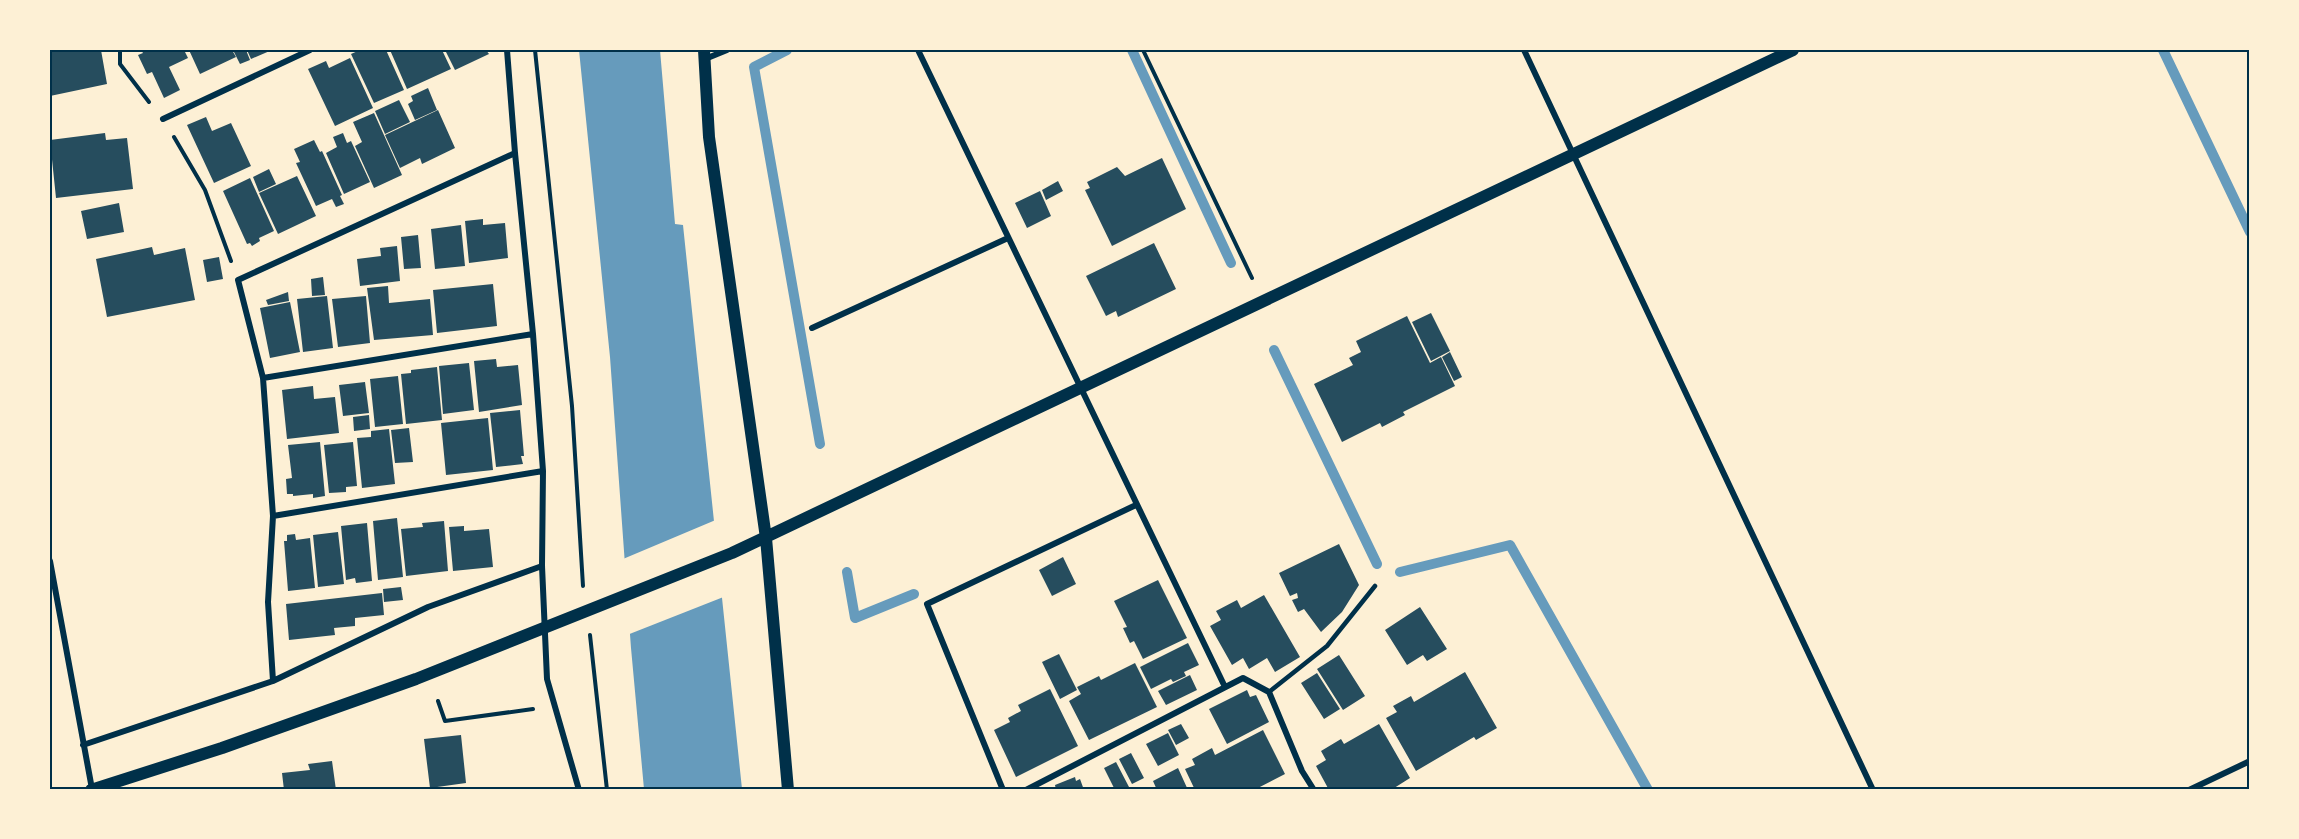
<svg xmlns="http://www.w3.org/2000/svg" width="2299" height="839" font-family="'Archivo Narrow',sans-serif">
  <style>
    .water { fill: #669bbc }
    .pier { fill: #fdf0d5 }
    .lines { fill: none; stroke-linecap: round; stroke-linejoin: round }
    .stream { stroke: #669bbc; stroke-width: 10 }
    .building { fill: #264d5e }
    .path { stroke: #003049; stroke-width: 4 }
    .service { stroke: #003049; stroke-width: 4.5 }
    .minor { stroke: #003049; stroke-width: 6 }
    .secondary { stroke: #003049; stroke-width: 12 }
    .neatline { fill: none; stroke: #003049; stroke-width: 2 }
  </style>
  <rect width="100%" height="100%" fill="#fdf0d5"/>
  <!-- water -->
  <path class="water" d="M579 50H660L675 224 683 225 742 789H644L631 648 610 357Z"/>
  <!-- pier -->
  <path class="pier" d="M718 519 726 596 627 635 623 559Z"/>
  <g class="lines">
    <!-- stream -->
    <path class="stream" d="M787 50 754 67 820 444
      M1132 50 1231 263
      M2163 50 2250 232
      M1274 350 1377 564
      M847 572 855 618 914 594
      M1400 572 1510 545 1648 790"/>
  </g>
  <!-- building -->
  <path class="building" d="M57 50H101L107 84 50 96V51Z
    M141 50H184L188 58 169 67 180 90 164 98 152 72 147 74 138 55 143 53Z
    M189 50H232L236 57 200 74Z
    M233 50H246L250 60 240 64Z
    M247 50H272L251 59Z
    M360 50H386L404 90 374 103 351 54Z
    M390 50H442L451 69 407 89Z
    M445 50H486L489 54 455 70Z
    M350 58 373 108 335 126 308 69 326 61 329 68Z
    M428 88 437 110 415 120 408 104 413 101 411 96Z
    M399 100 410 122 385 134 375 111Z
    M438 110 455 148 422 164 420 158 400 168 385 135Z
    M374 113 402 175 374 188 355 146 362 142 353 122Z
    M206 117 212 131 231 123 251 166 214 183 187 125Z
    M105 133 106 140 127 138 133 189 56 198 50 140Z
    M343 133 347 143 351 141 370 182 344 194 326 153 337 147 333 137Z
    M314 140 320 152 322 151 342 195 340 196 344 204 336 207 332 199 316 206 296 163 300 162 294 149Z
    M1162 158 1186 209 1112 246 1085 190 1090 188 1087 182 1117 167 1125 176Z
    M269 169 276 184 259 192 253 177Z
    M297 176 316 216 278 234 259 193Z
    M250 178 274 231 259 238 260 241 252 246 250 243 247 244 223 191Z
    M1058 181 1063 191 1046 200 1042 190Z
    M1040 191 1051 216 1027 228 1015 203Z
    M119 203 124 232 87 239 81 211Z
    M483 219V225L505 223 508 258 469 263 465 221Z
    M461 225 465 266 435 269 431 229Z
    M418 235 421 268 404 269 401 237Z
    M1154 243 1176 289 1118 317 1116 311 1106 316 1086 276Z
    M397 246 400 281 360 286 357 259 381 256 380 248Z
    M152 247 154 255 185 248 195 300 107 317 96 259Z
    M219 257 223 279 207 282 203 260Z
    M323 277 325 295 312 296 311 279Z
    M493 284 497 326 437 333 433 290Z
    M388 286 389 303 430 299 433 335 374 340 367 288Z
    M288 292 289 301 268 305 266 300Z
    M327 296 333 348 303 352 297 299Z
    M366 296 370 343 338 347 332 299Z
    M290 302 300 352 270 358 260 308Z
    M1431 313 1450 351 1431 361 1412 322Z
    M1407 316 1430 363 1441 357 1455 386 1403 412 1405 415 1382 427 1380 423 1342 442 1314 384 1353 365 1349 358 1361 352 1356 341Z
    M1450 352 1462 377 1454 381 1442 357Z
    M496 359 497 367 518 365 522 405 479 412 474 361Z
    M469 363 474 410 443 414 439 366Z
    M437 367 442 420 406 424 401 374 411 373V370Z
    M398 376 403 424 375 427 370 379Z
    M365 382 369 413 343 416 339 385Z
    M313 386 314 399 335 397 339 433 287 439 282 390Z
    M520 410 524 456H521L523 464 496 467 490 413Z
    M369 415 370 429 354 431 353 417Z
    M488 418 493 470 446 475 441 423Z
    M409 428 413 462 395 463 391 430Z
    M389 429 395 484 362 488 357 438 371 437V431Z
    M320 442 325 496 313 498V494L293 496V494H287L286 479 292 478 288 445Z
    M353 442 357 486 346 487V492L329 493 324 445Z
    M397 518 403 577 378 580 373 521Z
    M444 521 448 571 406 576 401 529 423 527 422 523Z
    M367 523 372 581 356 583 355 578 346 580 341 526Z
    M464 526V531L489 529 493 567 453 571 449 527Z
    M338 532 344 584 318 587 313 535Z
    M295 534 296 540 310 538 315 588 288 591 284 541H287V535Z
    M1339 544 1359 585 1342 612 1321 632 1304 609 1298 612 1292 600 1298 598 1297 593 1290 596 1279 573Z
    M1063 557 1076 584 1052 596 1039 570Z
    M1158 580 1187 638 1143 659 1134 641 1130 643 1123 628 1127 627 1114 601Z
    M401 587 403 600 384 602 383 589Z
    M382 593 384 615 355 618V626L334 628 335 635 289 640 286 604Z
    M1264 595 1300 657 1275 672 1267 658 1249 669 1243 658 1232 665 1210 626 1221 620 1216 611 1237 600 1241 608Z
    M1420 607 1447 649 1427 661 1423 655 1407 665 1385 630Z
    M1188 643 1199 665 1184 672 1186 676 1173 682 1171 679 1151 689 1140 667Z
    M1059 654 1077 690 1060 699 1042 662Z
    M1339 655 1365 696 1343 710 1317 669Z
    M1135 663 1157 707 1089 740 1069 701 1081 694 1077 687 1099 676 1101 680Z
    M1465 672 1497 728 1476 740 1474 737 1416 771 1386 718 1397 712 1393 706 1411 696 1414 702Z
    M1317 673 1340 709 1324 719 1301 683Z
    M1190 675 1197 690 1166 705 1158 691Z
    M1050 689 1078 746 1016 777 994 730 1010 722 1008 718 1021 711 1018 705Z
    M1247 690 1250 697 1256 695 1269 722 1227 744 1209 709Z
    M1181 724 1189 738 1176 745 1168 730Z
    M1379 724 1410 778 1391 790H1329L1316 766 1326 760 1321 751 1341 739 1344 744Z
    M1263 730 1285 774 1254 790H1195L1185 769 1195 765 1192 759 1212 748 1215 755Z
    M1168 733 1179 755 1158 766 1146 744Z
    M461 735 466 783 430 788 424 739Z
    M1131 753 1144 778 1132 784 1119 759Z
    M332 761 336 790H284L282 773 310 770 308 764Z
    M1116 762 1129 787 1123 790H1115L1104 768Z
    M1178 768 1188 790H1157L1153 781Z
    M1075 777 1076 781 1080 779 1084 790H1056L1055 785Z"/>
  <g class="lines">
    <!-- path -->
    <path class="path" d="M120 50V64L149 102
      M535 50 572 406 583 586
      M1143 50 1252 278
      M174 137 205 190 231 261
      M590 635 607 790
      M438 701 445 721 533 709"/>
    <!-- service -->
    <path class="service" d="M1269 692 1327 646 1375 586"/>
    <!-- minor -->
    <path class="minor" d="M507 50 515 153 533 334 543 471 542 566 547 679 579 790
      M918 50 1225 687
      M1524 50 1873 790
      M705 59 727 50
      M163 119 310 50
      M812 328 1008 238
      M263 378 238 280 515 153
      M273 516 543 471
      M50 561 92 789
      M273 681 428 607 542 566
      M83 745 273 681 268 602 273 516 263 378 533 334
      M1003 790 927 604 1136 505
      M1026 790 1243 678 1269 692 1302 771 1314 790
      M2189 790 2250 761"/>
    <!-- secondary -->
    <path class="secondary" d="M704 50 709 137 766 538 788 790
      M91 790 222 748 416 679 732 553 1793 50"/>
  </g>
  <!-- border -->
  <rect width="2299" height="839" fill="none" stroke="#fdf0d5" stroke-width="102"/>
  <rect x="51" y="51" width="2197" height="737" class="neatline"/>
</svg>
